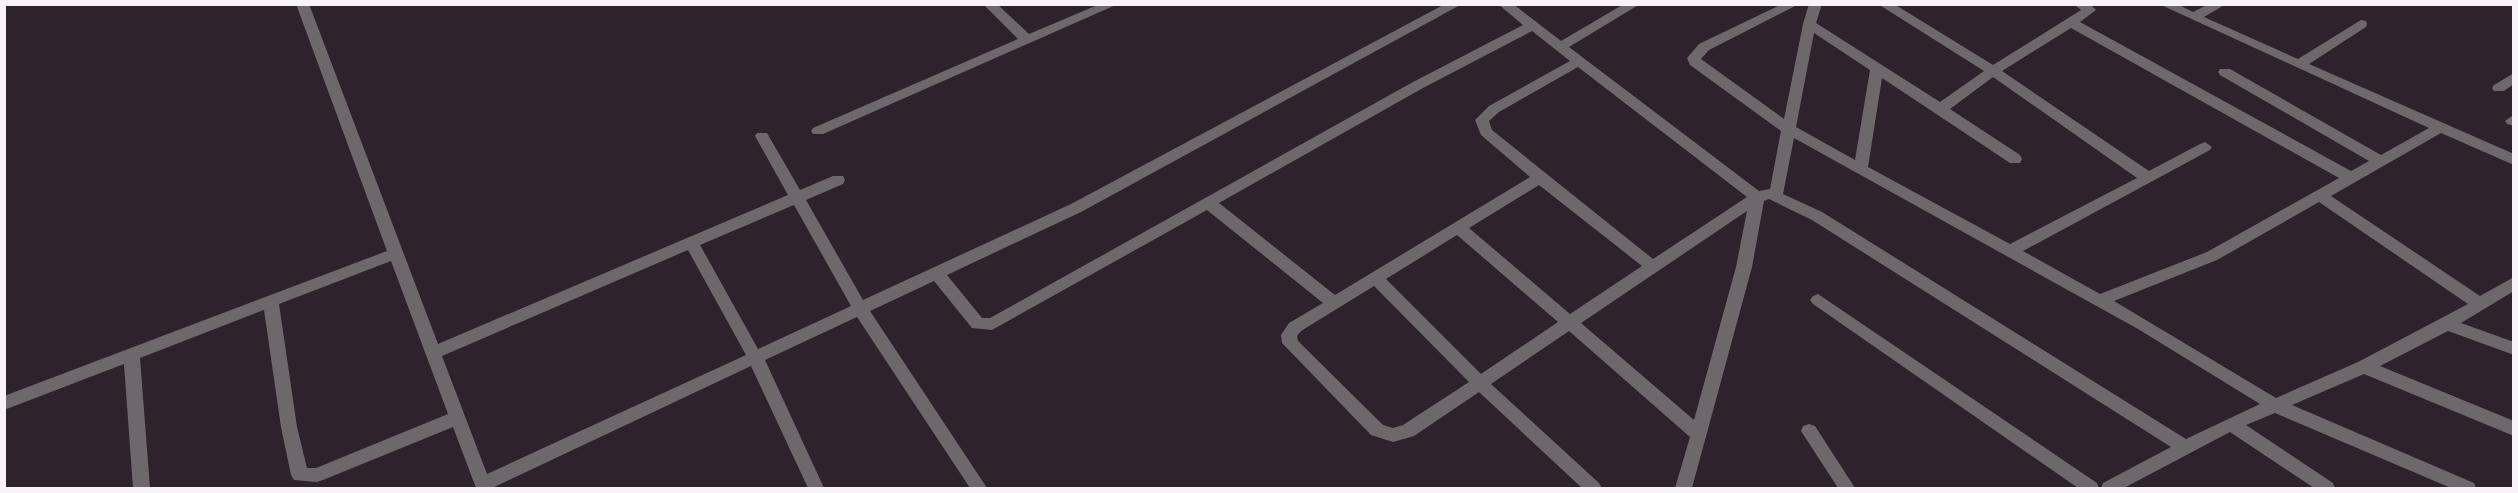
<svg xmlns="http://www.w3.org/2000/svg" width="2518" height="493" font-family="Spectral,serif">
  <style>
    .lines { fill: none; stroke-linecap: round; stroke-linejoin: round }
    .minor { fill: #6e686d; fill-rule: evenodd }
  </style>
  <rect width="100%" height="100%" fill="#2e222c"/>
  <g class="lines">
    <!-- minor -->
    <path class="minor" d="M296 4H309L438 344 788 195 755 136 757 133H767L800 190 833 176H843L845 180 843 184 806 200 863 300 1071 204 1445 4H1462L1081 212 947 275 982 318H990L1413 82 1523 25 1498 4H1513L1561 41 1624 4H1640L1569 47 1759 191 1770 189 1781 131 1690 65 1687 58 1699 44 1782 4H1799L1709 50 1701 59 1784 119 1803 24 1809 4H1822L1816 23 1940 102 1984 71 1878 4H1894L1993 65 2081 10 2074 4H2090L2096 10 2080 22 2351 171 2369 161 2220 75 2218 72 2220 69H2230L2381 155 2429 128 2159 4H2177L2193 12 2209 4H2226L2204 17 2298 59 2361 20 2366 21 2367 24 2366 27 2309 64 2514 154V165L2441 133 2331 196 2480 296 2514 277V291L2461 323 2514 342V355L2448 331 2380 366 2514 421V436L2364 374 2292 405 2474 483 2476 488H2451L2275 413 2246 425 2333 483 2335 488H2314L2230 432 2124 488H2101L2103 483 2171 447 1812 220 1769 199 1764 201 1752 267 1692 488H1675L1690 437 1569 331 1491 384 1599 483 1602 488H1582L1479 392 1414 436 1393 442 1371 435 1282 343 1281 335 1289 323 1323 303 1207 210 992 330 972 328 934 281 870 311 987 488H970L857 317 765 360 824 488H808L751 366 492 488H476L453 427 323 480 317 482 294 480 291 475 281 427 264 310 140 358 150 488H133L124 364 4 410V396L387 251ZM2071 28 2339 178 2207 252 2100 294 2023 251 2210 150 2212 147 2205 142 2200 144 2149 171 2002 71ZM1532 31 1570 61 1489 106 1475 120 1481 135 1530 177 1335 295 1219 203 1423 88ZM1814 33 1870 70 1855 160 1796 127ZM1578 67 1747 197 1653 259 1492 130 1489 121 1499 112ZM1993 77 2137 178 2010 244 1868 167 1882 78 2010 163H2020L2022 159 2020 155 1950 109ZM1794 138 2138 329 2260 404 2186 439 1822 212 1783 194ZM1539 185 1642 266 1570 314 1469 228ZM2319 202 2468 304 2358 362 2276 398 2114 301 2217 260ZM794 205 851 306 758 349 700 245ZM1747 211 1736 267 1694 420 1581 323ZM1457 235 1558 322 1481 374 1386 279ZM688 250 746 355 487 474 442 356ZM391 261 448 414 316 468H307L297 427 279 304ZM1374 286 1469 382 1403 425 1393 428 1383 425 1298 341 1297 336 1301 331Z
      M983 4H997L1029 34 1100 4H1118L823 134H813L811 131 813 128 1018 39Z
      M2514 73V84L2504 91H2494L2492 88 2494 85Z
      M2512 116H2514V126L2507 124 2505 121Z
      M1818 294 2097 483 2099 488H2078L1813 304 1810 300 1813 296Z
      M1809 424 1815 426 1855 488H1838L1801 431 1803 426Z"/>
  </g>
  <!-- border -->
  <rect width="2518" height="493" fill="none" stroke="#faf2f9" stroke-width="12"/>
</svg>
